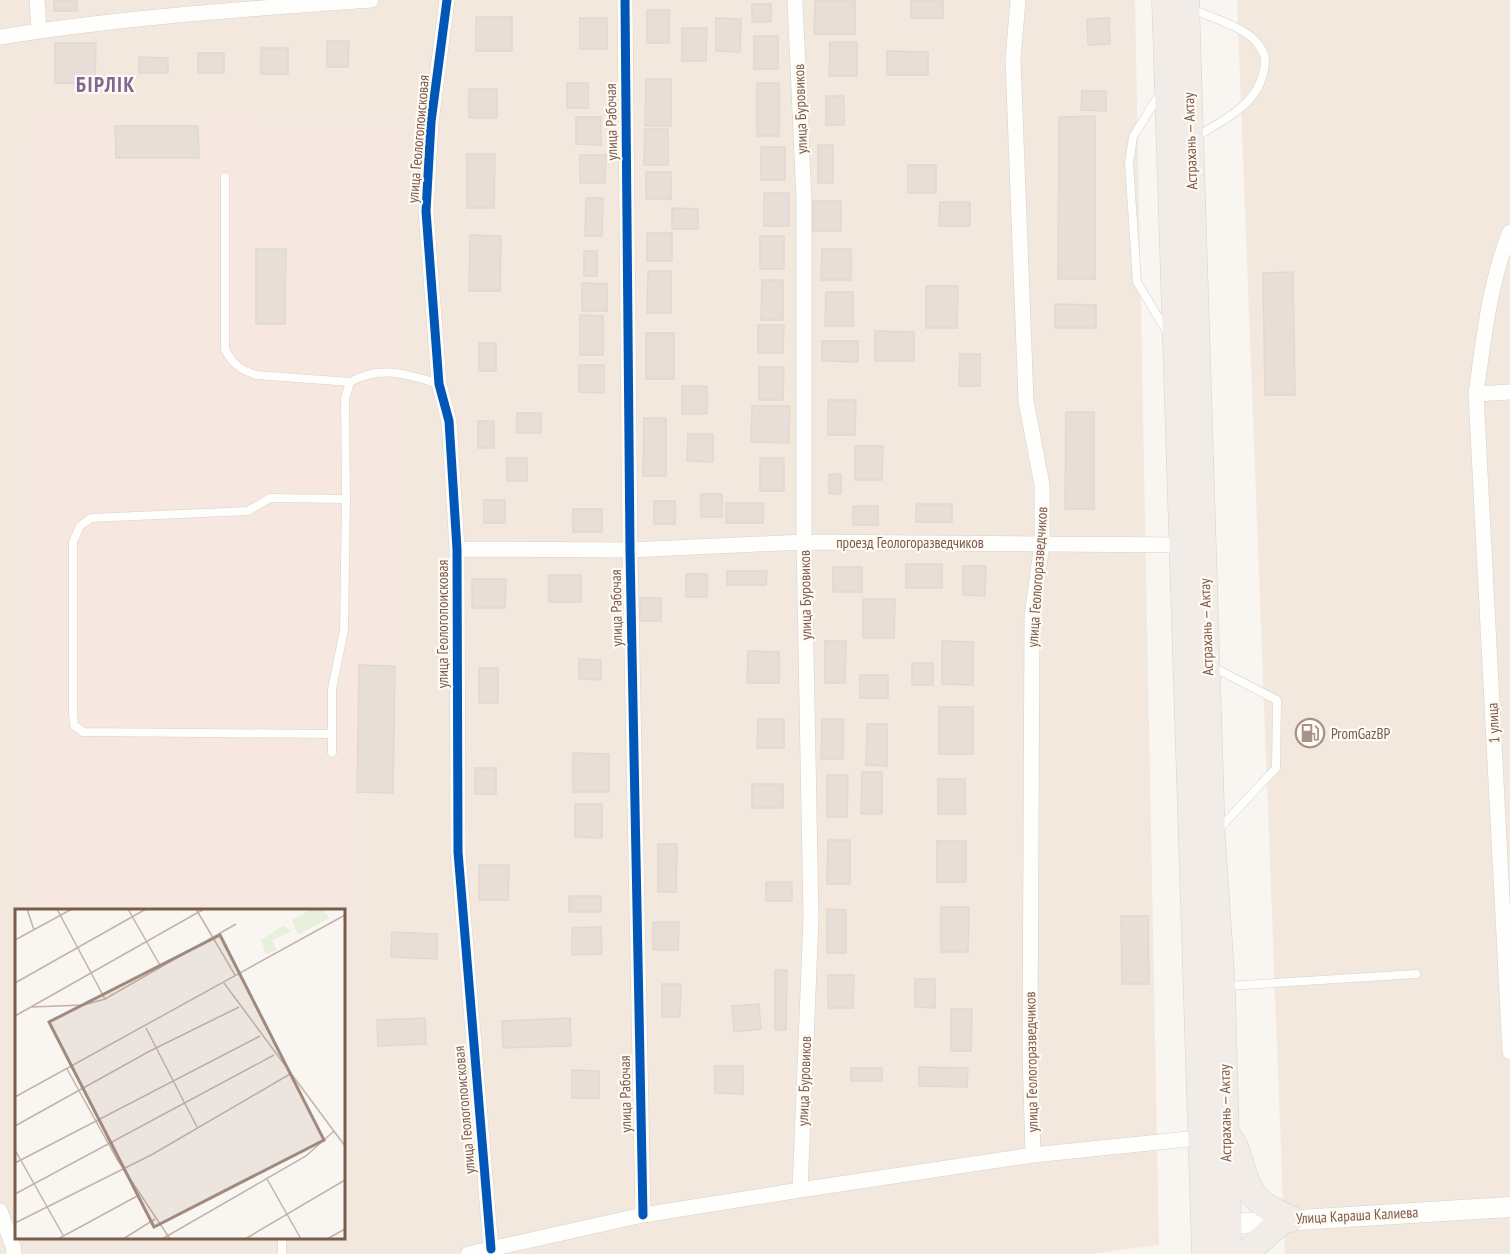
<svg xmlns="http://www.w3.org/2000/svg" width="1510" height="1254" font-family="'PT Sans Narrow',sans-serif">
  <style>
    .residential { fill: #f2e8de; fill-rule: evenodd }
    .commercial { fill: #f6e8e1 }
    .building { fill: #e6ded7; stroke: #e2d8d2; stroke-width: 1.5 }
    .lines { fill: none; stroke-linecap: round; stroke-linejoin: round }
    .service-casing { stroke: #d7d1cb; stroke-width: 9 }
    .minor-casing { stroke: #d7d1cb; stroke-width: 16 }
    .tertiary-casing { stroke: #d7d1cb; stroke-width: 21 }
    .trunk-casing { stroke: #dad1cc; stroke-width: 27 }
    .service { stroke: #fefefd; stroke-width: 8 }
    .minor { stroke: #fefefd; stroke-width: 15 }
    .tertiary { stroke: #fefefd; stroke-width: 20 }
    .trunk { stroke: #f2ece8; stroke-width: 26 }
    .cycleway-casing { stroke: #fffaf3; stroke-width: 13 }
    .cycleway { stroke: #0057b8; stroke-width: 9 }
    .labels { text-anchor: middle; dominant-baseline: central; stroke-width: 4.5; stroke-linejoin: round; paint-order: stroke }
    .street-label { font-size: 15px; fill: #7a5c4d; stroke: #fffaf3 }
    .poi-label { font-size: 15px; fill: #7a5c4d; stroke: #fffaf3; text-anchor: start }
    .district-label { font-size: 21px; font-weight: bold; letter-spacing: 1.5px; fill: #846695; stroke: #fffaf3 }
    .inset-road { fill: none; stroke: #c2b3aa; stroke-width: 1.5 }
    .view { fill: #9f8a7d; fill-opacity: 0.15; stroke: #9f8a7d; stroke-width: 3 }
    .inset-edge { fill: none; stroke: #7a5c4d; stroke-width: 3 }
  </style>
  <rect width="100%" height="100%" fill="#f9f5f0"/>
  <!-- residential -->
  <path class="residential" d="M0 0H1135L1159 1245 1091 1254H0ZM16 910H344V1238H16Z
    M1237 0H1510V1254H1285Z"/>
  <!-- commercial -->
  <path class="commercial" d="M32 117 402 122 393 793H357L356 1142 344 1141V910H24Z"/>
  <!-- building -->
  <path class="building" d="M54 0H77V11H54Z
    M815 0H855V34H814Z
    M911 0H943V18H911Z
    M752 4H771V22H752Z
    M647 10H669V43H647Z
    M476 17H512V51H476Z
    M580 18H607V49H580Z
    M716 18 741 19 740 52 716 51Z
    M1109 18 1110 44 1088 45 1087 19Z
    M682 28H707L706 61H682Z
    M754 36H778V69H754Z
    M327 41H349L348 67H327Z
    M830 42H857V76H829Z
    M55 43H96L95 84 55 83Z
    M261 48H288V74H261Z
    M887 51 928 52V75H887Z
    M198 53H224V73H198Z
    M139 57 168 58V73H139Z
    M646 79H671V126H645Z
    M567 83H588V108H567Z
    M757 83H779V136H757Z
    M469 89H497V118H469Z
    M1082 91H1106V111L1081 110Z
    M826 96H844V125H826Z
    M1095 116V279H1058L1059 117Z
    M576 117H601V145L576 144Z
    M115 126H198L199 158H116Z
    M645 129H668V165H644Z
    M818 145H833V183H818Z
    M761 147H785V180H761Z
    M467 154H495L494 208H467Z
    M580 155H606L605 183H580Z
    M908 165H936V193H908Z
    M646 172H671V199H646Z
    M764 193H789V226H764Z
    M586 198H603L602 236H585Z
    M813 201H841V231H812Z
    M940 202H970V226H939Z
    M672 208 698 209V229H672Z
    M647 233H672V261H647Z
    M470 235 501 236 500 291H469Z
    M760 236H784V269H760Z
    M256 249H286L285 324H256Z
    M822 249H851V280H821Z
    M584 251H597V276H584Z
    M648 271H671V313H647Z
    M1293 272 1295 395H1265L1263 273Z
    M762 280H783V320H761Z
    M582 283 607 284V311H582Z
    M926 286H958L957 328H926Z
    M826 292H853V326H825Z
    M1055 304 1096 305V328H1055Z
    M580 315 603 316V355H580Z
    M758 325H784L783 353H758Z
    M875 331 914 332V361H875Z
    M646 333H674V379H646Z
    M822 341H858V362L822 361Z
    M479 343H496V371H479Z
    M960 354H980V386H959Z
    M579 365H604V393L579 392Z
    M759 367H784L783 400H759Z
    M682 386H707V414H682Z
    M828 400H856L855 435H828Z
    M752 406H790L789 443 751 442Z
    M1066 412H1094V509H1065Z
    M517 413H541V433H517Z
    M644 418H666V476H643Z
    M478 421H494V448H478Z
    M688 434H713V462L687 461Z
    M855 446H883L882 480H855Z
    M507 458H527V481H507Z
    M760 458H784V491H760Z
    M829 474H841V494H829Z
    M701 494H722V517H701Z
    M484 500H505V523H484Z
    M654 501H675V524H654Z
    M726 503H763V523H726Z
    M916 504H952V522H916Z
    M853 506H878V525H853Z
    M573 509H602V532H573Z
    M906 564H942V588H906Z
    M963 566H986L985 596 963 595Z
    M833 567H862V592H833Z
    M727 571H767L766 585H727Z
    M686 574H707V597H686Z
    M549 575H581V602H549Z
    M472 579H506L505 608H472Z
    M640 598H661V621H640Z
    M863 599H895L894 638H863Z
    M825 641H846L845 683H825Z
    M942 641 973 642V685L942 684Z
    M748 651 779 652V683H747Z
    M579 659 601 660V680L579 679Z
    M912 663H933V685H912Z
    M359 665 395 666 393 793 357 792Z
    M479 668H498V703H479Z
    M860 675H888V698H860Z
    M939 707H973V754H939Z
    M758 719H784V748H757Z
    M822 719H843V759H821Z
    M867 724H887V766L866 765Z
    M1305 725H1317V745H1306Z
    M573 753 609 754V792H573Z
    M475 768H496V794H475Z
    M862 772H882V814H861Z
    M827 775H848L847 817H827Z
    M938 779H965V814H938Z
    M752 784H783V808H752Z
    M575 804H602V838L575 837Z
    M828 840H850V884H827Z
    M937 841H966V882H937Z
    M658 844H677L676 892H658Z
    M479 865H509L508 900H479Z
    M766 882H792V901H766Z
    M569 896H601V912H569Z
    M941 907H969L968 952H941Z
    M827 909 846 910V953H827Z
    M1121 916H1148L1149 984H1122Z
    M653 922H679L678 950H653Z
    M601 927 602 954 572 955V928Z
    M392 932 437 934V959L391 957Z
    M775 970H787L786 1030H775Z
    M828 975H854L853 1008H828Z
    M915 979H935V1008L915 1007Z
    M662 984H681L680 1017H662Z
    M759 1004 761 1029 734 1032 732 1006Z
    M951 1009H972L971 1051H951Z
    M425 1018 426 1044 378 1046 377 1020Z
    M570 1018 571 1046 503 1048 502 1021Z
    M715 1066H743V1094L715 1093Z
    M919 1067 968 1068 967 1087 919 1086Z
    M851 1068H882V1081H851Z
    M572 1070 599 1071V1098H572Z"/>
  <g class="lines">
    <!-- service casing -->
    <g class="service-casing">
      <path id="service" d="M1190 8C1209 17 1246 27 1258 44 1265 53 1266 60 1264 70 1258 105 1222 121 1194 138
        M1160 93 1133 137 1129 163 1137 282 1167 332
        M225 177V349C232 364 241 370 256 375L350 382
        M1211 666 1277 700 1276 768 1217 831
        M332 734 83 732 74 725 73 713V542L80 526 91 518 248 511 270 498 346 499
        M332 753V689L344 630 346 499 345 399 350 382C381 365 407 374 439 384
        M1227 986 1416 974
        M282 1238V1254"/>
    </g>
    <!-- minor casing -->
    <g class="minor-casing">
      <path id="minor" d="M37 0 39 30
        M447 0 431 122 426 211 439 384 449 421 457 549 458 852 491 1249
        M625 0 630 550 643 1215
        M795 0 804 200V542L811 918 800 1190
        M1018 0 1013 60 1026 401 1042 485V543L1032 616 1030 1052 1033 1155
        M0 37C123 17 247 9 371 0
        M1510 232C1490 280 1483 342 1476 394L1510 1052
        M1476 394 1510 392
        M457 549 630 550 804 542 1183 545
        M0 1211 13 1246 14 1254
        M468 1254 643 1215 800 1190 1033 1155 1208 1137"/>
    </g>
    <!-- tertiary casing -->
    <g class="tertiary-casing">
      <path id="tertiary" d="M1216 1225 1510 1207"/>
    </g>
    <!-- trunk casing -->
    <g class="trunk-casing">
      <path id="trunk" d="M1165 0 1205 1254
        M1186 0 1212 837 1222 986 1229 1254
        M1231 1140 1235 1147C1250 1190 1246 1200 1291 1219
        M1249 1254 1254 1246 1284 1219"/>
    </g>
    <!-- service -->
    <use href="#service" class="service"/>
    <!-- minor -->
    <use href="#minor" class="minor"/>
    <!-- tertiary -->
    <use href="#tertiary" class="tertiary"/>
    <!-- trunk -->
    <use href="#trunk" class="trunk"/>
    <!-- cycleway casing -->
    <g class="cycleway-casing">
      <path id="cycleway" d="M447 0 431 122 426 211 439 384 449 421 457 549 458 852 491 1249
        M625 0 630 550 643 1215"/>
    </g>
    <!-- cycleway -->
    <use href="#cycleway" class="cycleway"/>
  </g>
  <!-- icons -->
  <defs>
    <g id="fuel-ring" transform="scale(1.5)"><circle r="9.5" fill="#fffaf3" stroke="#a69286" stroke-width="1.5"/><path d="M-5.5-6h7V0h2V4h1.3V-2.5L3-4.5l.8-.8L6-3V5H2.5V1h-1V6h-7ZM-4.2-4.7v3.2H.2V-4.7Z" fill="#a69286"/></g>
  </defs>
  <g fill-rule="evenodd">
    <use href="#fuel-ring" x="1310" y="733"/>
  </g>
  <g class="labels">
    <!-- street labels -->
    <g class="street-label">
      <text transform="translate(800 109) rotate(-92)">улица Буровиков</text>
      <text transform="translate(611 122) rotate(-91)">улица Рабочая</text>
      <text transform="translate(418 139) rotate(-85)">улица Геологопоисковая</text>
      <text transform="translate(1190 141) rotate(-92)">Астрахань — Актау</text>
      <text x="910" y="542">проезд Геологоразведчиков</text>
      <text transform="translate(1037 577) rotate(-86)">улица Геологоразведчиков</text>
      <text transform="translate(805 595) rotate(-91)">улица Буровиков</text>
      <text transform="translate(616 608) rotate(-91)">улица Рабочая</text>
      <text transform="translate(442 624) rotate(-90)">улица Геологопоисковая</text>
      <text transform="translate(1206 627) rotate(-92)">Астрахань — Актау</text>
      <text transform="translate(1493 723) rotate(-93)">1 улица</text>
      <text transform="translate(1031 1062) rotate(-91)">улица Геологоразведчиков</text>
      <text transform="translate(804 1081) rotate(-88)">улица Буровиков</text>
      <text transform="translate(625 1094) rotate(-91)">улица Рабочая</text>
      <text transform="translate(464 1110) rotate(-95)">улица Геологопоисковая</text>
      <text transform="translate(1225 1113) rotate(-91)">Астрахань — Актау</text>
      <text transform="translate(1357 1215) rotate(-3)">Улица Караша Калиева</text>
    </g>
    <!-- poi labels -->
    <g class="poi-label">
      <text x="1331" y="733">PromGazBP</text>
    </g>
    <!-- district labels -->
    <g class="district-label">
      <text x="106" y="84">БІРЛІК</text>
    </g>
  </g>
  <!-- overview -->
  <g transform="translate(15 909)">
    <rect width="330" height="330" fill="#f9f5f0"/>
    <path d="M297 0H308L314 9 283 26 277 11ZM268 17 276 22 257 32 262 41 251 45 246 31Z" fill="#e7f0db"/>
    <path class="inset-road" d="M12 0 19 21M42 0 90 90M113 0 146 58M181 0 220 66M0 31 57 0M0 74 131 0M209 74 330 237M16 98 69 96 90 90 221 15M0 107 189 0M131 119 182 218M52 160 102 250 155 330M0 188 330 6M0 217 133 143 224 98M0 241 48 326M0 254 245 127M252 270 286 330M0 285 259 146M0 314 138 245 275 165M43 330 124 286M108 330 140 310M147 330 291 247 319 222M230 330 330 271M312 330 330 320"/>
    <path class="view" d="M205 26 309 231 139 318 34 113Z"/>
    <rect width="330" height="330" class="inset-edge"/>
  </g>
</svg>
